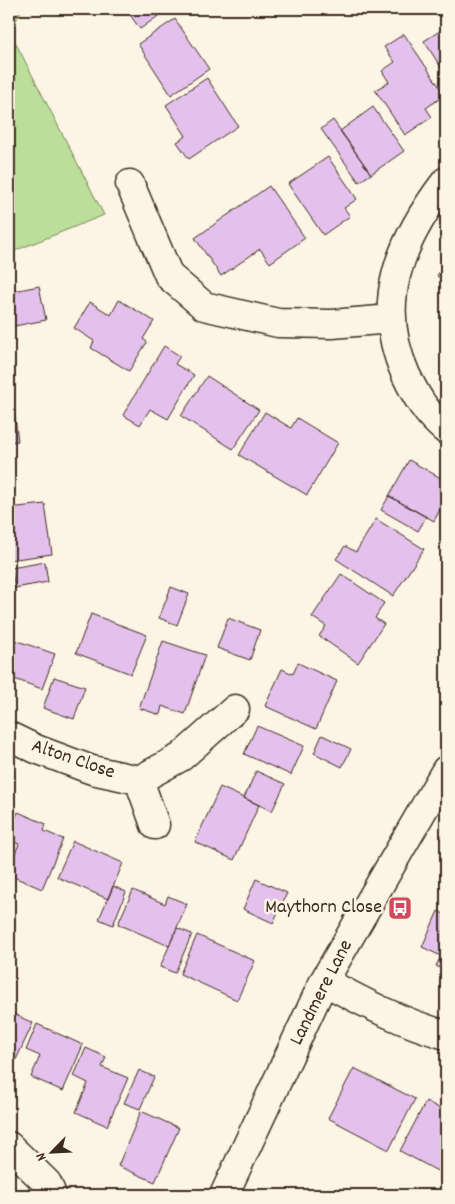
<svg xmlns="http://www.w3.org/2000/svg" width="455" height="1204" font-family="Dekko,sans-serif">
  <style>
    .green { fill: #bbdf9a; stroke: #7b845c }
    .building { fill: #e4c1ec; stroke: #3b2a1e }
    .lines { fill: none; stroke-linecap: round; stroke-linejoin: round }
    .minor-casing { stroke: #3b2a1e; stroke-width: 31 }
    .minor { stroke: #fcf5e5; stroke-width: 28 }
    .labels { text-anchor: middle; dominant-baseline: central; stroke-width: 5; stroke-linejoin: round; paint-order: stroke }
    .street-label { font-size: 20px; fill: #3b2a1e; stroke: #fcf5e5 }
    .poi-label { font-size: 20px; fill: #3b2a1e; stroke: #fcf5e5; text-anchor: end }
  </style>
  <rect width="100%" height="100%" fill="#fcf5e5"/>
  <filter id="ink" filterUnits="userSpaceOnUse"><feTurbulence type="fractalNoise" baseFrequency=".02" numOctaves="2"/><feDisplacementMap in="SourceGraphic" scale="10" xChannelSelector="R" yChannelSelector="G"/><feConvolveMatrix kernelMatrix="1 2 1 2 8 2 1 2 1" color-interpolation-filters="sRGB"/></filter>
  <g filter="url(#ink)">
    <!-- green -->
    <path class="green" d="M9 9H22L10 32 104 215 9 253Z"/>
    <!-- building -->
    <path class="building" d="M126 9H168L140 29Z
      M446 10V75L424 41 446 27 439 15Z
      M175 19 209 69 171 95 138 44Z
      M404 34 445 95 426 108 432 117 405 135 375 90 389 82 382 71 395 62 384 47Z
      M207 78 238 126 189 159 177 142 186 136 166 105Z
      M373 107 404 151 371 174 340 131Z
      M333 120 371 174 359 182 321 129Z
      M328 157 357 199 344 208 350 216 323 235 288 184Z
      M269 186 305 238 270 263 260 249 221 276 195 238Z
      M446 261V283L437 276Z
      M39 286 46 320 9 327V292Z
      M119 300 154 321 143 339 147 342 129 371 91 348 94 341 74 328 90 302 111 315Z
      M164 346 180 356 175 364 194 375 168 419 150 409 140 425 123 415Z
      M207 376 259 410 233 449 181 416Z
      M9 410H14L18 441 9 442Z
      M265 412 291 428 297 418 338 443 307 495 239 455Z
      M409 460 446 481V498L434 521 389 496Z
      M389 496 426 517 418 531 381 510Z
      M45 504 52 554 9 560V525H11L9 508Z
      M376 519 424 549 393 596 336 559 345 546 356 552Z
      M45 562 48 582 15 588 11 568Z
      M341 574 384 603 375 618 384 624 358 663 319 636 326 626 312 617Z
      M171 587 189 594 177 625 159 618Z
      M91 614 147 635 131 674 76 653Z
      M228 618 260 630 250 660 217 648Z
      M9 638 55 654 42 689 9 677Z
      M163 641 205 655 185 714 162 706 160 715 139 708Z
      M298 663 337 681 316 729 265 706 282 669 293 674Z
      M54 677 85 687 74 719 43 708Z
      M257 726 304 746 291 775 244 754Z
      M322 735 351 749 342 767 314 753Z
      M256 771 285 784 272 811 244 798Z
      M220 787 259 805 234 860 195 842Z
      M18 812 46 824 44 831 63 839 42 889 9 875V868L19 844 9 840V834Z
      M73 841 123 863 108 899 57 877Z
      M256 879 287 893 273 923 243 909Z
      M113 886 126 892 113 925 99 919Z
      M133 890 165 904 168 896 187 904 169 946 118 924Z
      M438 911 446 915V971L436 966 441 956 422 947Z
      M177 928 192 934 175 973 160 967Z
      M197 935 255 961 237 1000 180 974Z
      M9 1012 33 1023 9 1075Z
      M37 1024 83 1045 63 1091 31 1077 40 1056 26 1050Z
      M86 1048 106 1057 102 1067 128 1078 107 1126 76 1112 88 1083 74 1076Z
      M354 1068 415 1099 389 1150 328 1118Z
      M139 1070 154 1077 140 1109 124 1103Z
      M426 1101 446 1112V1166L443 1174 400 1151Z
      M141 1111 179 1128 155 1182 118 1166Z"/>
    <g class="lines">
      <!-- minor casing -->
      <g class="minor-casing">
        <path id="minor" d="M446 181C401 240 373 302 406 375 416 396 427 415 446 430
          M130 184 169 276 204 306 278 323 332 324 391 319
          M9 736 36 749 92 770 139 780 181 757 235 709
          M139 780 155 825
          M324 981C364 1003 403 1023 446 1035
          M9 1146 47 1183 52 1195
          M224 1195 324 981 446 770"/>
      </g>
      <!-- minor -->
      <use href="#minor" class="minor"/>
    </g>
  </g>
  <!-- icons -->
  <defs>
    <g id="bus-square" transform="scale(1.25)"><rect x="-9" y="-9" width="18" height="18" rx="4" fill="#d1495b" stroke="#fcf5e5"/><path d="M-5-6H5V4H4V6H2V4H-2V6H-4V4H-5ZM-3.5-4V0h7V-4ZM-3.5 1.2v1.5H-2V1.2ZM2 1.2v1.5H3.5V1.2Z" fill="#fff"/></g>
  </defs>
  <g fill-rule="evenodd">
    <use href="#bus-square" x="400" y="908"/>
  </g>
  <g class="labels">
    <!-- street labels -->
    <g class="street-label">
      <text transform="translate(73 760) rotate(19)">Alton Close</text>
      <text transform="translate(322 993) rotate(-63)">Landmere Lane</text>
    </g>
    <!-- poi labels -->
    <g class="poi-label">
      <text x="382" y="908">Maythorn Close</text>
    </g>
  </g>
  <!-- margin -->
  <rect width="455" height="1204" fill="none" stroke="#fcf5e5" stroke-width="30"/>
  <rect x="15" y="15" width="425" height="1174" fill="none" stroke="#3b2a1e" stroke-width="2" filter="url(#ink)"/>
  <!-- north arrow -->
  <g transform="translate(52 1152) rotate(246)" stroke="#fcf5e5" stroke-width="4" paint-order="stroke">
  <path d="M0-4L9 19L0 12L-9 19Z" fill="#3b2a1e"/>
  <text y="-8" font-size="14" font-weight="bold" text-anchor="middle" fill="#3b2a1e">N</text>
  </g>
</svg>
